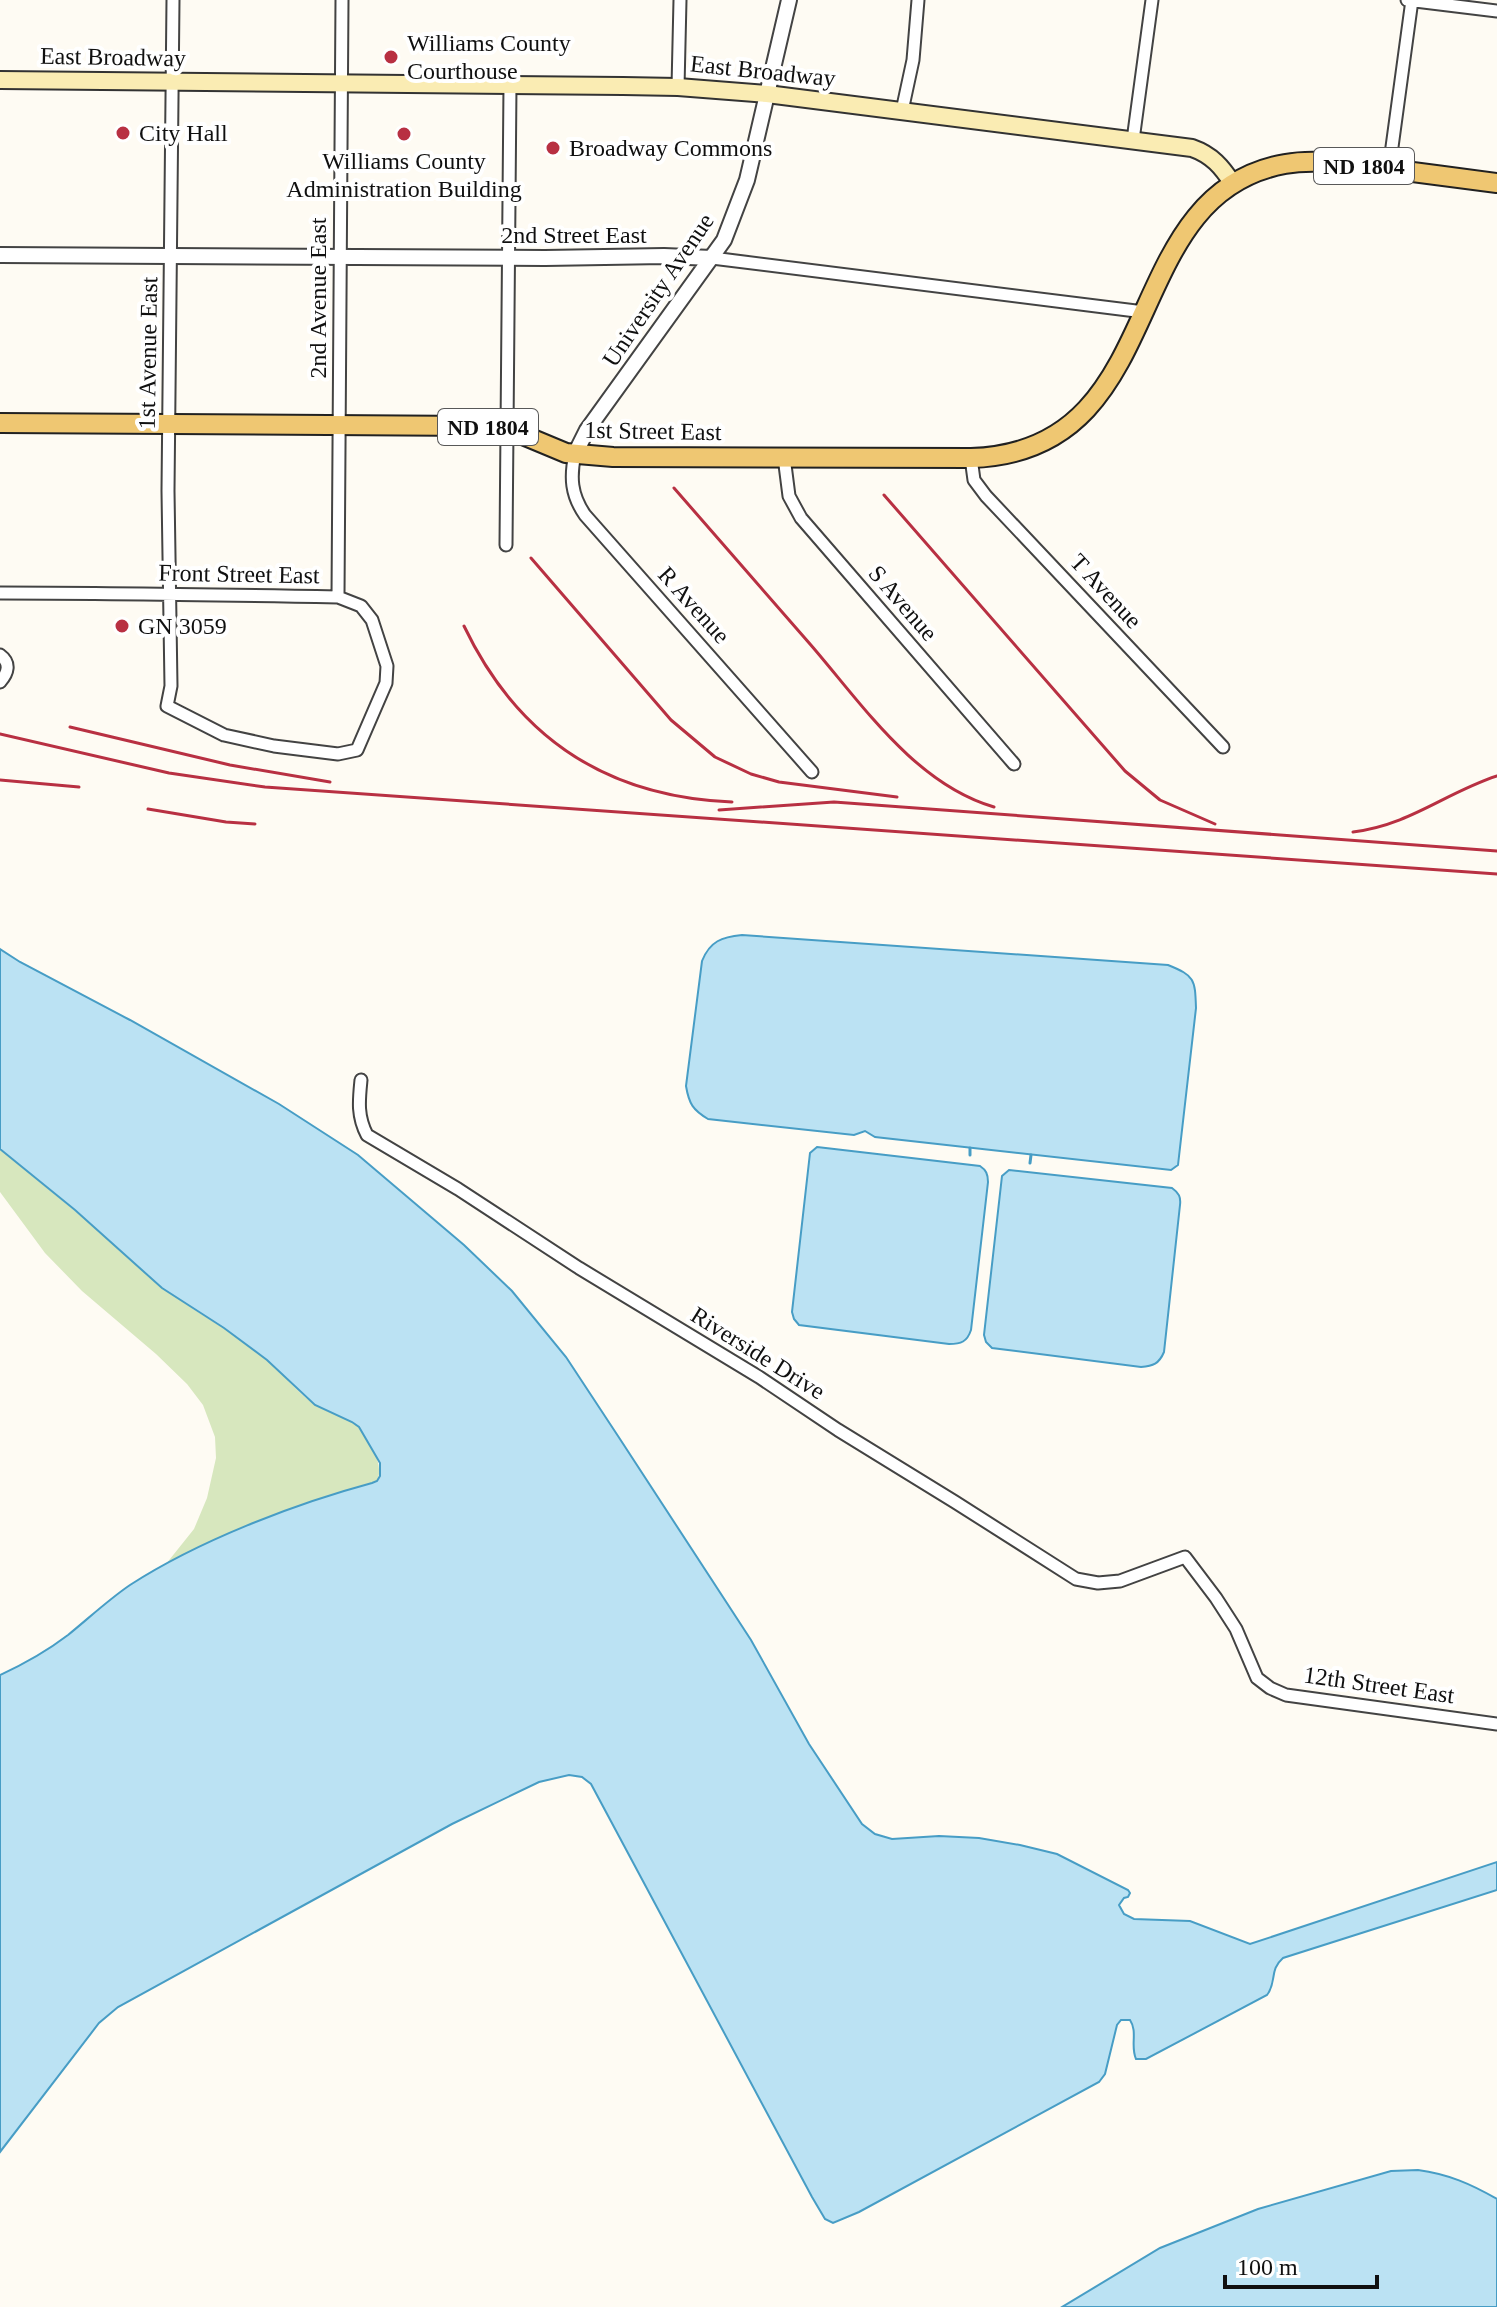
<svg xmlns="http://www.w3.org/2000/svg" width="1497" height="2307" font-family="'Times New Roman',serif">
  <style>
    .green { fill: #d7e7be }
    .water { fill: #bbe2f3; stroke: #479dc5; stroke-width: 2 }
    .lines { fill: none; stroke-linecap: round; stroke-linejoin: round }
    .stream { stroke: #479dc5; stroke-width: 3 }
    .minor-casing { stroke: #434343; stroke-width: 15 }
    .tertiary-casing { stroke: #434343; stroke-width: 18 }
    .secondary-casing { stroke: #323232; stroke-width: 20 }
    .primary-casing { stroke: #212121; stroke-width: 22 }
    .minor { stroke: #fff; stroke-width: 11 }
    .tertiary { stroke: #fff; stroke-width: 14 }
    .secondary { stroke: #faecb3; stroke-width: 16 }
    .primary { stroke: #efc772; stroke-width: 18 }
    .rail { stroke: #b83042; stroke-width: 3 }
    .poi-dot { fill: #b83042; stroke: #fff; stroke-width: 3 }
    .labels { text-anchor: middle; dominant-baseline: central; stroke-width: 8; stroke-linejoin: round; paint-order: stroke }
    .shield { fill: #fff; stroke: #585858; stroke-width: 2 }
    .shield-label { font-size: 22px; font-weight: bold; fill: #101010 }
    .poi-label { font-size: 24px; fill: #101010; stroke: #fff; text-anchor: start }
    .street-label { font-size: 24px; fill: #101010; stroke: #fff }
  </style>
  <rect width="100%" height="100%" fill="#fefbf3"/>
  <!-- green -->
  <path class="green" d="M0 1149 193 1309C219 1325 246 1342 269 1362 284 1375 298 1393 314 1404 327 1414 346 1415 358 1426 369 1437 385 1466 377 1481L293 1508 220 1538 166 1564 194 1529 207 1498 216 1458 215 1437 203 1405 187 1384 156 1354 82 1291 45 1253 0 1192Z"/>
  <!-- water -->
  <path class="water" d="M742 935 1168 965C1195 976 1195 979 1196 1008L1178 1165 1171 1170 875 1137 865 1131 854 1135 708 1119C693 1110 689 1104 686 1086L702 961C710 941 722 937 742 935Z
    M0 949 20 962 130 1020 279 1104 358 1155 464 1245 512 1291 566 1357 618 1436 751 1640 809 1744 862 1824 875 1834 892 1839 939 1836 979 1838 1020 1845 1057 1854 1128 1890 1130 1893 1128 1897 1124 1898 1119 1905 1124 1914 1134 1919 1190 1921 1250 1944 1497 1862V1890L1283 1958C1269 1970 1277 1982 1267 1995L1146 2059H1136C1130 2046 1138 2032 1130 2020H1121L1117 2025 1105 2074 1099 2082 859 2212 833 2223 825 2219 812 2197 591 1784 582 1777 569 1775 539 1782 452 1824 118 2007 99 2023 0 2152V1675C24 1664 47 1651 68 1635 89 1618 108 1600 130 1585 198 1541 294 1504 372 1483L377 1481 380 1476V1463L359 1427 352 1422 315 1405 267 1360 224 1328 162 1288 75 1210 0 1149Z
    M817 1147 980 1166C986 1170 988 1174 988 1182L971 1330C967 1342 961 1344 949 1344L799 1325 794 1319 792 1312 810 1153Z
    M1009 1170 1172 1188C1179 1193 1181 1197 1180 1205L1164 1352C1159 1364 1153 1366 1141 1367L992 1348 986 1342 984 1335 1002 1176Z
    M1418 2170C1448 2174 1471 2184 1497 2199V2307H1062L1160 2248 1258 2209 1391 2171Z"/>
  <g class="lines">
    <!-- stream -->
    <path class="stream" d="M970 1155V1148
      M1030 1163 1031 1155"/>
    <!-- minor casing -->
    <g class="minor-casing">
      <path id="minor" d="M1407 0 1497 11
        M678 87 680 0
        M902 111 913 60 918 0
        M1133 140 1152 0
        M1389 169 1412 0
        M712 258 1144 312
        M575 454C570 477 571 495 585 515L812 772
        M784 457 789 496 801 518 1014 764
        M971 458 974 480 986 496 1223 747
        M506 545 510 85
        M0 593C113 593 226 595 338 597L361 606 372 620 387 666 386 683 357 750 338 754 274 746 224 735 167 706 171 686 168 491 173 0
        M338 597 342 0
        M0 655C11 663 8 673 0 682
        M361 1080C359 1100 357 1116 367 1135L458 1189 579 1268 759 1377 838 1430 955 1502 1076 1579 1098 1583 1120 1581 1185 1557 1216 1598 1236 1629 1257 1678 1270 1688 1286 1695 1497 1724"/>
    </g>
    <!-- tertiary casing -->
    <g class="tertiary-casing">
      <path id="tertiary" d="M0 255 545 258 664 256 712 258
        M575 454 587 430 724 240 747 180 789 0"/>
    </g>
    <!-- secondary casing -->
    <g class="secondary-casing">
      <path id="secondary" d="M0 80 623 86 678 87 767 94 1192 148C1212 155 1222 167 1233 184"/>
    </g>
    <!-- primary casing -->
    <g class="primary-casing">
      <path id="primary" d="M0 423 477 426 518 433 566 453 613 457 971 458C1175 452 1113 195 1285 164 1317 158 1350 165 1382 168 1420 173 1459 178 1497 183"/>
    </g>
    <!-- minor -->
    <use href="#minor" class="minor"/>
    <!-- tertiary -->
    <use href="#tertiary" class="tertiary"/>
    <!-- secondary -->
    <use href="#secondary" class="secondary"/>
    <!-- primary -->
    <use href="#primary" class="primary"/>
    <!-- rail -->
    <path class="rail" d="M674 488C719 540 765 592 810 644 862 704 915 784 994 807
      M884 495 1125 771 1160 800 1215 824
      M531 558 671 720 715 757 751 774 779 782 897 797
      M464 626C518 739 608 797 732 802
      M70 727 230 765 330 782
      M0 734 169 773 265 787 1497 874
      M0 780 79 787
      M148 809 226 822 255 824
      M719 810 834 802 1497 851
      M1353 832C1410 825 1445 793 1497 776"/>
  </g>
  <!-- markers -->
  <g class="poi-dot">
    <circle cx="391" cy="57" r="8"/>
    <circle cx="123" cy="133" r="8"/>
    <circle cx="404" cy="134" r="8"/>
    <circle cx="553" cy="148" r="8"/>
    <circle cx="122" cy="626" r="8"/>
  </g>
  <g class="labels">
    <!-- shield labels -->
    <g class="shield">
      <rect x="1314" y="148" width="100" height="36" rx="6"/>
      <rect x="438" y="409" width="100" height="36" rx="6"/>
    </g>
    <g class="shield-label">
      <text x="1364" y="166">ND 1804</text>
      <text x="488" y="427">ND 1804</text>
    </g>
    <!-- poi labels -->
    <g class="poi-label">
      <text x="407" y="43">Williams County<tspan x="407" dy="28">Courthouse</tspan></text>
      <text x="139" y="133">City Hall</text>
      <text x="569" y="148">Broadway Commons</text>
      <text x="404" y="161" text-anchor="middle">Williams County<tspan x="404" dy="28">Administration Building</tspan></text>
      <text x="138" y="626">GN 3059</text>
    </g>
    <!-- street labels -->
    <g class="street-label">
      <text transform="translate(113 57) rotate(1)">East Broadway</text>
      <text transform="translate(763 71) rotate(6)">East Broadway</text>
      <text x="574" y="235">2nd Street East</text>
      <text transform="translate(658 290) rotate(-56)">University Avenue</text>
      <text transform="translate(318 298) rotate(-90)">2nd Avenue East</text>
      <text transform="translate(148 353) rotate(-89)">1st Avenue East</text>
      <text transform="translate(653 431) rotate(1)">1st Street East</text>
      <text transform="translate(239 574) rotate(1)">Front Street East</text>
      <text transform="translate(1106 591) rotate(47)">T Avenue</text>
      <text transform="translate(903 603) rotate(49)">S Avenue</text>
      <text transform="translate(694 605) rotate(48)">R Avenue</text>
      <text transform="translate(758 1353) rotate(32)">Riverside Drive</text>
      <text transform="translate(1379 1685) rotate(8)">12th Street East</text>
    </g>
  </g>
  <!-- scale -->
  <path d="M1225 2275v12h152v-12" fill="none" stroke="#101010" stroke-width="4"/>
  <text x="1237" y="2275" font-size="24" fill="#101010" stroke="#ffffff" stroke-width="6" paint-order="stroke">100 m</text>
</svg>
